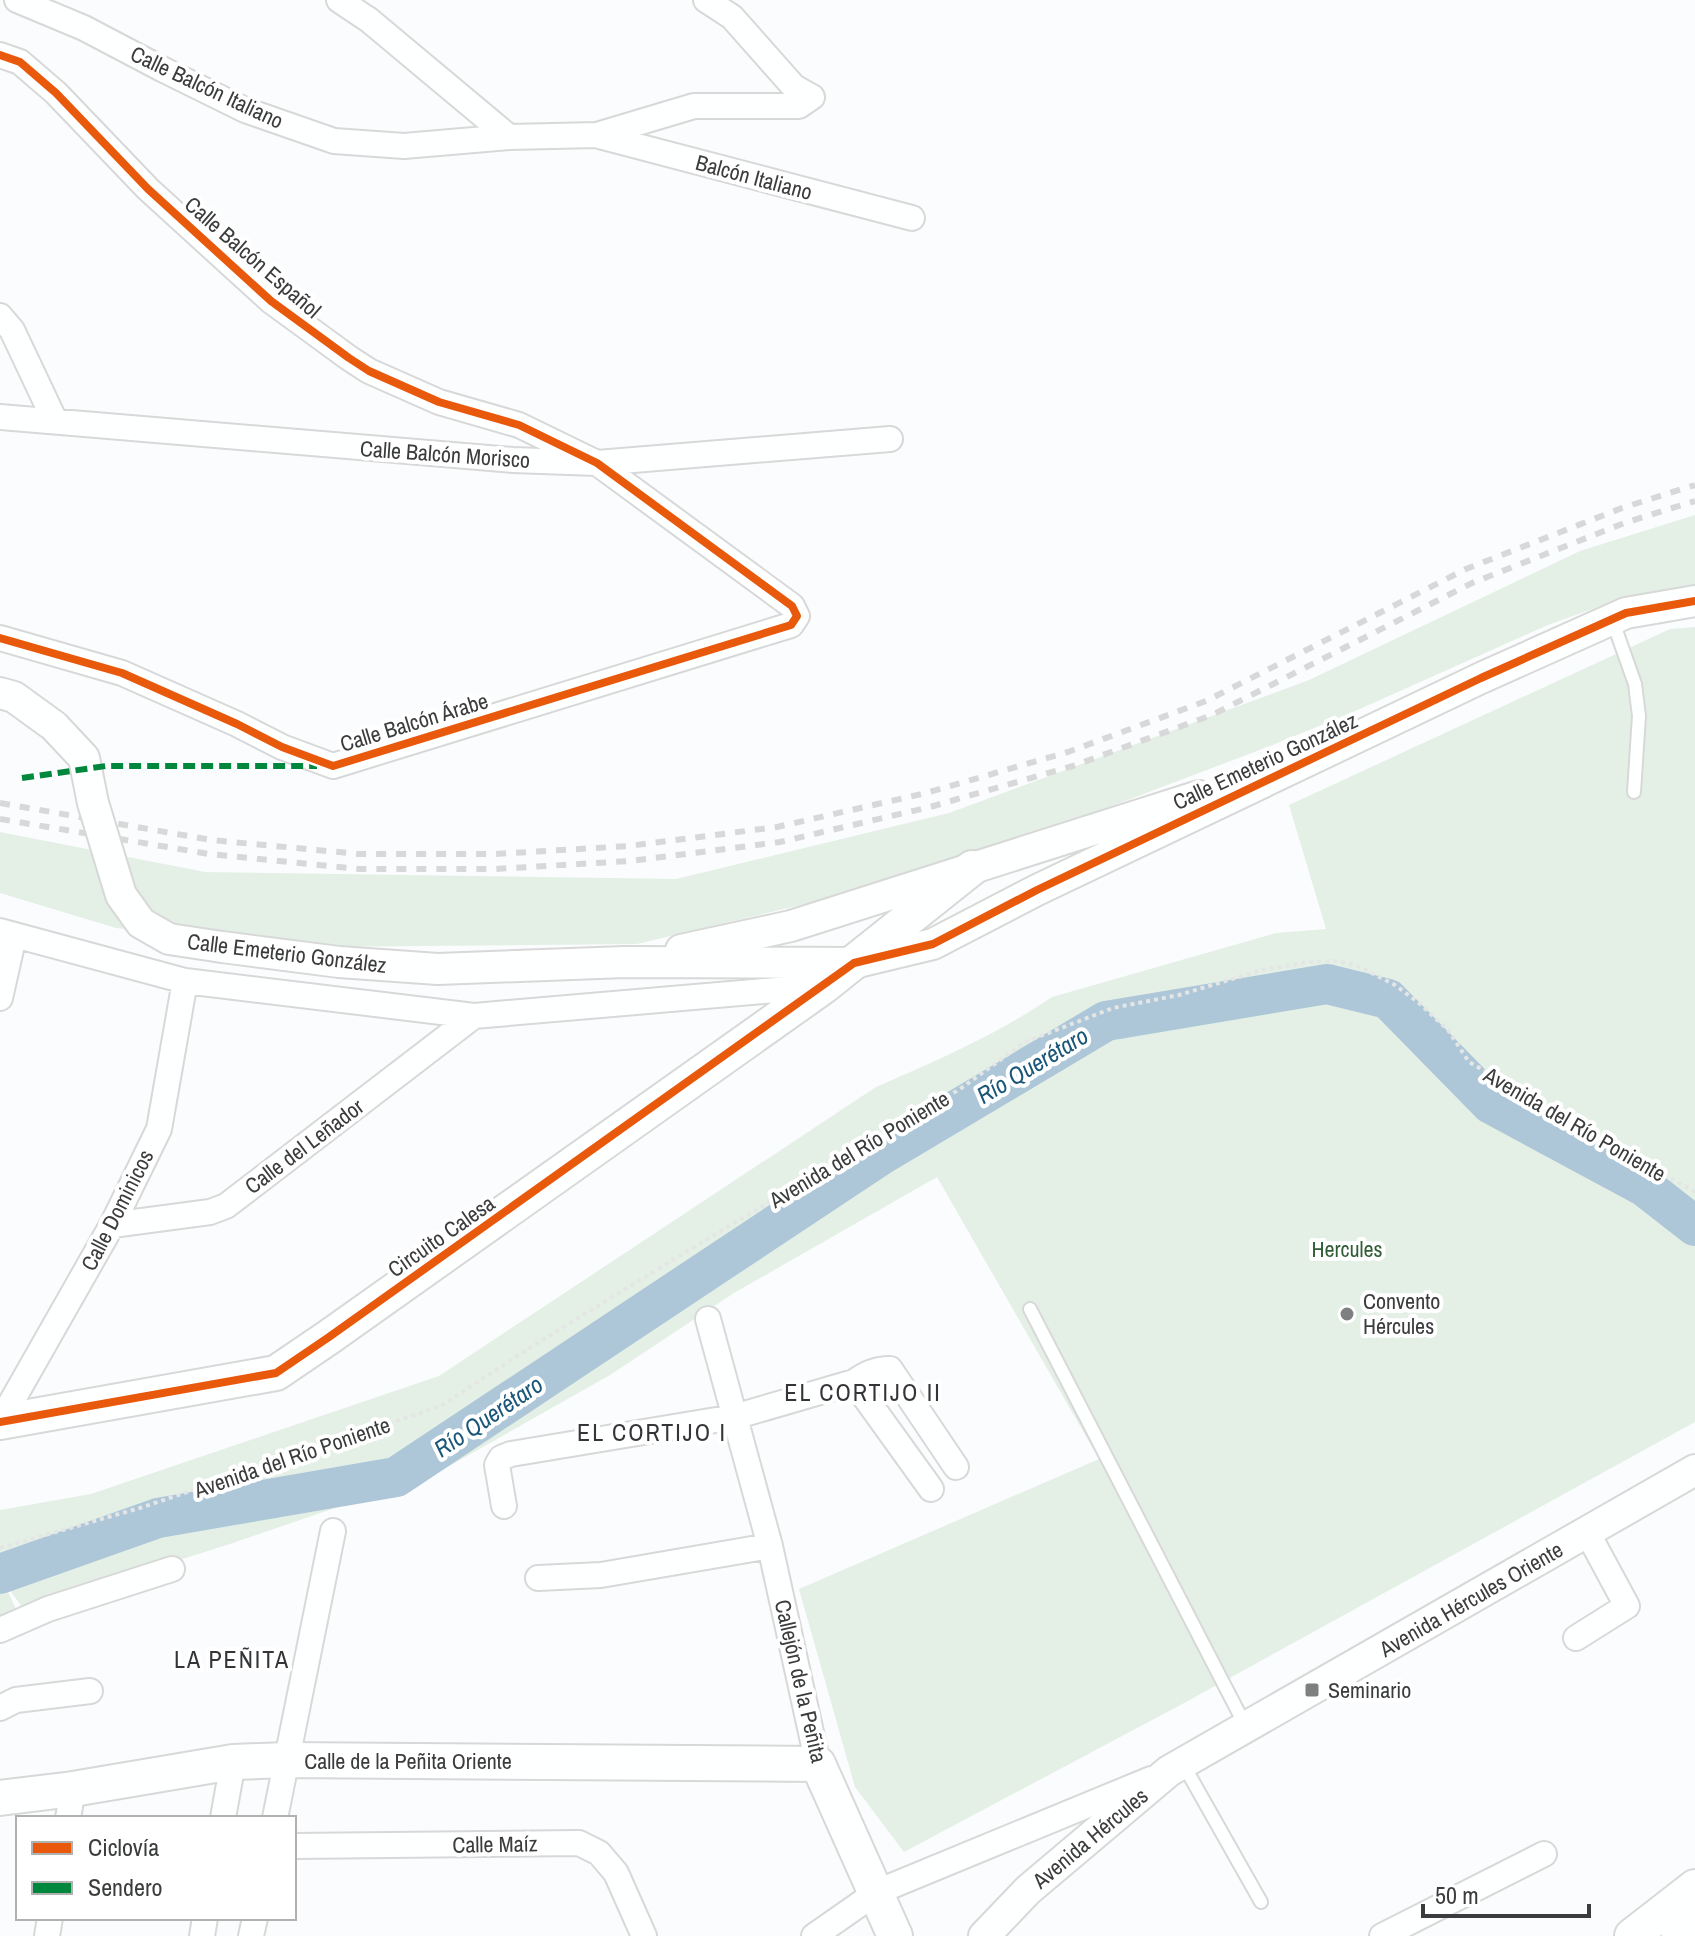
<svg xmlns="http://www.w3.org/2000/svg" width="1695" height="1936" font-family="'Archivo Narrow',sans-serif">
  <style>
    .green { fill: #e4f0e6 }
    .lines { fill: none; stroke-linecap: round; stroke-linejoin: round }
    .river { stroke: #adc6d8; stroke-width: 40 }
    .service-casing { stroke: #d8d8d9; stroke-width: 16 }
    .minor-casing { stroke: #d8d8d9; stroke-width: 28 }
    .tertiary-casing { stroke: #d8d8d9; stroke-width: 34 }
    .secondary-casing { stroke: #d8d8d9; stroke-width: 38 }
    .path { stroke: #e4e5e5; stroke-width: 4; stroke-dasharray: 4 4; stroke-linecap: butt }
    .service { stroke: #feffff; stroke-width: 12 }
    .minor { stroke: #feffff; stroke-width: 24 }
    .tertiary { stroke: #feffff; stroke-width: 30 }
    .secondary { stroke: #feffff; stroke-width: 34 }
    .rail { stroke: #d8d8d9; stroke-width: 6; stroke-dasharray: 10 10; stroke-linecap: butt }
    .tertiary-bridge-casing { stroke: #d8d8d9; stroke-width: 34; stroke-linecap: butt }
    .tertiary-bridge { stroke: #feffff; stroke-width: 30 }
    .quiet { stroke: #00873e; stroke-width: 6; stroke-dasharray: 12 6; stroke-linecap: butt }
    .cycleway-casing { stroke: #fff; stroke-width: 13 }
    .cycleway { stroke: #e8590c; stroke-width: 8 }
    .poi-dot { fill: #7e7f81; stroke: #fff; stroke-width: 3 }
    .labels { text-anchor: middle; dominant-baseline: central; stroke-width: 8; stroke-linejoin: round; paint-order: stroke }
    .street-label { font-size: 22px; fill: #3b3c3d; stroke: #fff }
    .park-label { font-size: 22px; fill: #315e36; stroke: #fff }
    .poi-label { font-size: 22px; fill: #3b3c3d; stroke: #fff; text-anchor: start }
    .water-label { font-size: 24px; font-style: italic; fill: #195678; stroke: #fff }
    .neighbourhood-label { font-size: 24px; letter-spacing: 2px; fill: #343538; stroke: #fff }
  </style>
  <rect width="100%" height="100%" fill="#fbfcfe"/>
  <!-- green -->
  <path class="green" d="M1695 515V585L1626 597 1548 625 1353 712 1270 746 936 873 637 944 310 947 116 928 0 893V832L205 872 676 879 949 813 1309 680 1580 551Z
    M1695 627V1422L1186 1702 904 1852 855 1787 799 1589 1099 1459 937 1177 734 1293 610 1375 437 1473 230 1544 34 1606 25 1611 3 1581 18 1613 0 1622V1510L91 1494 439 1376 876 1087C936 1061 998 1034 1052 997L1276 933 1326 929 1289 805 1670 629Z"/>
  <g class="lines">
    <!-- river -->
    <path class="river" d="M0 1574 158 1518 396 1477 881 1155 1106 1021 1327 984 1388 999 1491 1104 1645 1187 1695 1226"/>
    <!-- service casing -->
    <g class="service-casing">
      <path id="service" d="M1612 619 1635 684 1639 716 1634 792
        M1030 1309 1245 1725
        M1183 1764 1261 1902"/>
    </g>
    <!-- minor casing -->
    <g class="minor-casing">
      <path id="minor" d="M17 0 84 28 162 69 245 110 334 141 404 146 509 137 597 135 694 106H799L812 97 794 87 732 17 706 0
        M339 0 369 20 509 137
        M0 55 20 62 56 93 148 189 271 301 349 358 369 371 439 402 519 425 597 463 792 606 797 616 791 625 333 766 282 747 237 724 122 673 0 638
        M599 136 912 218
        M0 316 12 330 55 421
        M0 417 513 460 597 463 890 439
        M0 931 185 981 474 1016 822 986
        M0 998 14 936
        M112 1225 210 1212 226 1206 474 1016
        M708 1319 770 1546 818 1764
        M854 1382 931 1489
        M0 1422 112 1225 159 1129 185 981
        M504 1506 497 1465 501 1458 511 1454 734 1417 854 1382C866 1374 875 1369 890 1369L956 1467
        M538 1578 601 1575 770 1546
        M0 1630 48 1609 172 1569
        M1576 1638 1627 1606 1587 1532
        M0 1708 16 1700 90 1691
        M68 1818 73 1789
        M223 1818 233 1762
        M275 1818 333 1531
        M294 1846 579 1843 599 1853 616 1873 644 1936
        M47 1936 50 1918
        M202 1936 205 1918
        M251 1936 255 1918
        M814 1936 877 1892 1151 1779
        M1382 1936 1544 1854"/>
    </g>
    <!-- tertiary casing -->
    <g class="tertiary-casing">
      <path id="tertiary" d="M0 693 14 697 54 726
        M222 947 339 962 438 969 625 962 854 963 933 944 1037 890 1481 678 1626 613 1695 601
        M681 950 791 926 1199 796
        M984 1936 1028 1890 1169 1771 1695 1470"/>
    </g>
    <!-- secondary casing -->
    <g class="secondary-casing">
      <path id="secondary" d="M0 1422 276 1373 329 1337 824 986 972 868
        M0 1798 73 1789 233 1762 286 1760 818 1764 895 1936
        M1632 1936 1695 1887
        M1679 1936 1695 1924"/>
    </g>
    <!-- path -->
    <path class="path" d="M0 1548 140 1508 441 1406 528 1349 684 1253 960 1089 1025 1042 1113 1008 1179 995 1262 970 1309 962 1336 961 1358 966 1395 985 1419 1003 1448 1030 1469 1062 1695 1192"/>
    <!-- service -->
    <use href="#service" class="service"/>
    <!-- minor -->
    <use href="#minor" class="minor"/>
    <!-- tertiary -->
    <use href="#tertiary" class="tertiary"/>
    <!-- secondary -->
    <use href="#secondary" class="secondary"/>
    <!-- rail -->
    <path class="rail" d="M0 803 211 840 359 854H495L629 846 777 827 926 793 1068 752 1206 701 1466 569 1622 508 1695 485
      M0 819 209 854 359 869H495L630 861 780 842 930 807 1073 766 1212 715 1472 583 1627 522 1695 501"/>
    <!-- tertiary-bridge casing -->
    <g class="tertiary-bridge-casing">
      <path id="tertiary-bridge" d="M54 726 84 758 93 803 121 895 141 923 169 939 222 947"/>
    </g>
    <!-- tertiary-bridge -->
    <use href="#tertiary-bridge" class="tertiary-bridge"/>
    <!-- quiet -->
    <path class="quiet" d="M22 778 106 766H317"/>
    <!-- cycleway casing -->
    <g class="cycleway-casing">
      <path id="cycleway" d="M0 55 20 62 56 93 148 189 271 301 349 358 369 371 439 402 519 425 597 463 792 606 797 616 791 625 333 766 282 747 237 724 122 673 0 638
        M0 1422 276 1373 329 1337 854 963 933 944 1037 890 1481 678 1626 613 1695 601"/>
    </g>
    <!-- cycleway -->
    <use href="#cycleway" class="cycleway"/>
  </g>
  <!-- markers -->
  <g class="poi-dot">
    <circle cx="1347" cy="1314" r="8"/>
    <rect x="1304" y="1682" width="16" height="16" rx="4"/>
  </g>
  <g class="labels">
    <!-- street labels -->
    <g class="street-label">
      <text transform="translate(207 87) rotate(25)">Calle Balcón Italiano</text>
      <text transform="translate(754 177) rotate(15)">Balcón Italiano</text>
      <text transform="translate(253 257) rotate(41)">Calle Balcón Español</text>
      <text transform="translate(445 454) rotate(4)">Calle Balcón Morisco</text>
      <text transform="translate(414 722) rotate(-17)">Calle Balcón Árabe</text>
      <text transform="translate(1265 761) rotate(-25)">Calle Emeterio González</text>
      <text transform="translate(287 953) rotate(7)">Calle Emeterio González</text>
      <text transform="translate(1575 1124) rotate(30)">Avenida del Río Poniente</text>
      <text transform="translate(304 1146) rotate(-37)">Calle del Leñador</text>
      <text transform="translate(859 1149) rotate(-31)">Avenida del Río Poniente</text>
      <text transform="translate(117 1210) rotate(-63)">Calle Dominicos</text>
      <text transform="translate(441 1236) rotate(-35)">Circuito Calesa</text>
      <text transform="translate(292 1457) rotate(-19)">Avenida del Río Poniente</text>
      <text transform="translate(1471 1599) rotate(-30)">Avenida Hércules Oriente</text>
      <text transform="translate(801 1681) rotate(77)">Callejón de la Peñita</text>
      <text x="408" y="1761">Calle de la Peñita Oriente</text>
      <text transform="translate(1090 1838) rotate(-40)">Avenida Hércules</text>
      <text transform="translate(495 1844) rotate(-1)">Calle Maíz</text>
    </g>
    <!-- park labels -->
    <g class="park-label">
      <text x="1347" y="1249">Hercules</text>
    </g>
    <!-- poi labels -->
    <g class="poi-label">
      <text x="1363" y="1301">Convento<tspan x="1363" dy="25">Hércules</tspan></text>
      <text x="1328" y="1690">Seminario</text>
    </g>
    <!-- water labels -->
    <g class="water-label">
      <text transform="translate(1032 1065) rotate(-31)">Río Querétaro</text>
      <text transform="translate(488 1416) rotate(-34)">Río Querétaro</text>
    </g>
    <!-- neighbourhood labels -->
    <g class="neighbourhood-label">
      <text x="863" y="1392">EL CORTIJO II</text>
      <text x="652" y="1432">EL CORTIJO I</text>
      <text x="232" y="1659">LA PEÑITA</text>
    </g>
  </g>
  <!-- legend -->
  <rect x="16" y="1816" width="280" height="104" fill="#ffffff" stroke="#b1b1b1" stroke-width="2"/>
  <rect x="32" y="1842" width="40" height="12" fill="#e8590c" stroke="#b1b1b1" stroke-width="2"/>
  <text x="88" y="1856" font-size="24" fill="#3b3c3d">Ciclovía</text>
  <rect x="32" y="1882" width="40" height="12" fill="#00873e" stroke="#b1b1b1" stroke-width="2"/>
  <text x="88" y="1896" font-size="24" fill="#3b3c3d">Sendero</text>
  <!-- scale -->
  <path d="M1423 1904v12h166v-12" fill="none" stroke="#3b3c3d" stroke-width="4"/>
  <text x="1435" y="1904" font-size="24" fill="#3b3c3d" stroke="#ffffff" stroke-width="6" paint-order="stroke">50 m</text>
</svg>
